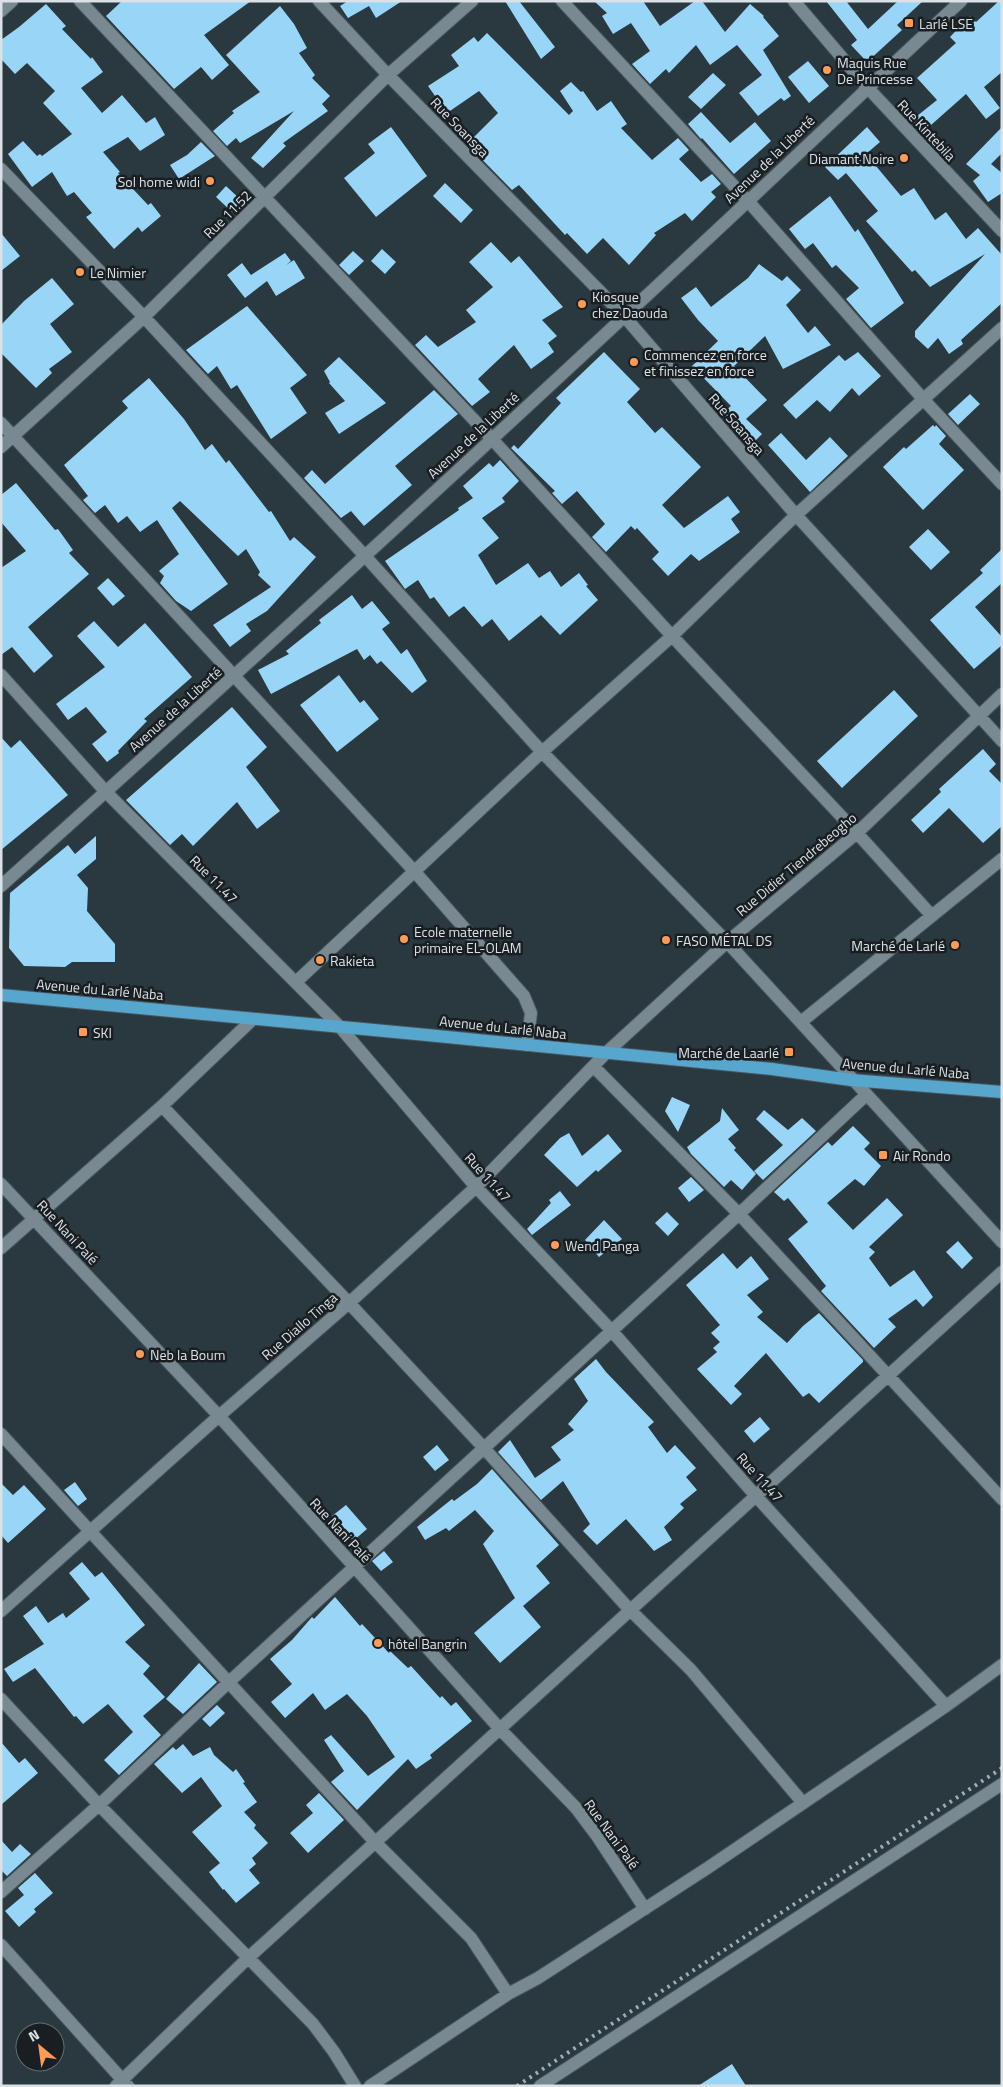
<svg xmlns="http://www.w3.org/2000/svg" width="1003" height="2087" font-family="'Titillium Web',sans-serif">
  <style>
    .building { fill: #99d5f7 }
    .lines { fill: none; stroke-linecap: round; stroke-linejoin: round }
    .minor-casing { stroke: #4a565c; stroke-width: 14 }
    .secondary-casing { stroke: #4a565c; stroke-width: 14 }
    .primary-casing { stroke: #4a565c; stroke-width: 14 }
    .minor { stroke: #798992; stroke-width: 12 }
    .secondary { stroke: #798992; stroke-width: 12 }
    .primary { stroke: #57a6ce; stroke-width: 12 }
    .rail { stroke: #a2acb2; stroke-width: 4; stroke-dasharray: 2.5 5; stroke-linecap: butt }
    .poi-dot { fill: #fe9c57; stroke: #181e22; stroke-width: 2 }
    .labels { text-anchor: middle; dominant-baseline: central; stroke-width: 5; stroke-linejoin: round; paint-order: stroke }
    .poi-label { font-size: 14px; fill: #dae2e7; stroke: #181e22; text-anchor: start }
    .street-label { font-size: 14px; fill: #dae2e7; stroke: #181e22 }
  </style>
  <rect width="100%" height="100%" fill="#2a3840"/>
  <!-- building -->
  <path class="building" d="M122 1H251L204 35 229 65 212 80 201 67 174 89 106 16Z
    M348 1H402L376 18 369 6 348 18 340 6Z
    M505 1H519L555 47 541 59Z
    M594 1H643L660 26 695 1H702L725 32 750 4 764 16 763 17 779 36 763 50 791 96 784 101 781 98 758 116 739 93 762 75 737 45 710 65 696 45 669 73 666 69 650 84 632 64 650 51 631 23 613 34 602 16 607 13Z
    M826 1H846L868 29 898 1H923L897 25 902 30 867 62 851 45 857 40Z
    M999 1H1002V72L984 87 1000 108 986 119 966 94 922 133 912 120 937 100 917 78 956 43 950 37 970 16 976 22Z
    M46 4 66 26 62 29 91 59 92 57 103 72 81 88 102 113 122 95 146 123 155 117 165 135 140 151 128 137 103 152 120 172 118 173 148 205 151 203 161 216 142 232 138 227 114 249 86 217 92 213 74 192 67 196 52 172 32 187 8 154 23 141 37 156 40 154 42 156 72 134 43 103 55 91 27 63 15 74 1 59V40L19 27Z
    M280 6 294 24 307 48 299 53 315 75 312 78 330 96 322 104 328 111 283 143 286 146 263 168 251 158 294 111 240 143 236 138 227 146 213 131 234 113 232 111 260 92 226 55Z
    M487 33 569 115 573 111 560 91 571 82 581 92 583 91 597 111 611 101 627 124 621 128 652 160 678 138 689 150 679 159 701 182 712 174 721 184 711 192 716 197 692 221 685 213 654 233 656 235 629 265 603 238 587 254 567 233 565 235 519 185 512 190 467 144 498 113 479 91 447 113 428 86 459 66 451 55 474 37 478 42Z
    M808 61 829 86 809 103 788 77Z
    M713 73 726 85 701 109 688 97Z
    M701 112 730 143 755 122 771 141 734 174 702 138 701 139 688 124Z
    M391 127 427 176 376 217 344 178 375 153 368 144Z
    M867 127 880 142 866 154 901 196 914 188 935 220 946 212 966 239 978 228 1002 255V303L961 340 963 344 949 354 938 338 928 349 915 337V331L985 254 930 287 915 270 912 272 866 221 878 211 846 173 838 180 825 167Z
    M1002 127V153L991 164 1002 173V193L988 202 973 181 980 175 966 164Z
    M201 142 215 156 179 179 170 165 187 155Z
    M445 183 473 210 461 223 433 196Z
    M226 186 242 201 232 212 216 197Z
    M830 196 855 232 858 229 904 303 871 328 846 299 859 288 836 265 832 268 813 243 805 249 789 229Z
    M1 233 20 256 1 271Z
    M491 242 511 263 519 256 563 307 542 320 557 336 548 343 554 352 531 369 514 345 478 379 490 392 472 406 415 345 426 335 438 347 476 322 466 310 493 287 469 262Z
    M382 249 396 262 385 274 371 261Z
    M353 251 364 261 349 275 339 265Z
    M285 253 291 261 286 265 294 260 305 278 276 296 267 281 245 298 227 275 242 263 251 275Z
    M759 264 782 281 787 276 801 290 786 305 808 333 815 326 831 345 783 369 765 336 734 366 767 400 746 419 762 434 749 447 720 415 731 406 692 366 718 341 698 320 681 298 696 287 711 307 748 278Z
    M52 278 74 304 50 324 72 352 49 369 52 373 36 388 1 353V325L24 301Z
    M247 306 307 375 290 388 307 413 271 439 237 385 231 389 217 366 208 374 186 350Z
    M604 352 640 389 627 402 655 433 662 427 701 467 662 505 684 528 728 496 740 512 731 519 740 532 699 561 691 554 668 576 652 559 659 552 637 528 635 530 631 526 606 552 592 537 605 524 577 491 562 504 552 493 555 491 511 448 514 445 518 449 561 403 556 398Z
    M858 352 881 376 859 396 852 388 830 412 817 400 796 419 783 405 839 355 845 361Z
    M339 357 386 403 339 434 325 413 345 401 329 383 330 382 324 371Z
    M149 378 184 419 205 450 212 444 226 463 229 460 269 512 271 511 290 541 294 537 316 557 267 611 246 624 251 631 230 647 213 625 271 587 258 575 260 572 246 549 238 556 180 501 172 508 228 584 191 611 176 601 160 583 164 576 159 571 179 554 157 520 140 532 127 516 118 523 105 505 95 513 83 500 88 496 64 465 128 408 122 401Z
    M434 390 458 414 395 466 412 485 364 526 351 511 341 518 304 478 312 470 325 484Z
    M970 394 980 404 958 425 948 414Z
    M933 425 935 427 936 425 946 436 939 444 964 470 923 510 883 467 904 447 906 449Z
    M781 433 806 460 830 437 848 456 810 492 768 445Z
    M500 460 519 481 502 498 505 502 482 518 499 538 478 555 496 585 528 563 539 578 550 571 561 587 579 573 588 585 586 586 598 600 560 635 541 615 509 641 492 619 482 627 464 606 449 617 434 597 430 599 418 580 405 589 385 561 459 510 458 508 473 498 463 486 489 463 493 467Z
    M16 483 55 530 58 529 73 550 69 553 89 574 28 627 53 656 34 673 12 647 1 655V568L26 551 1 522V495Z
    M928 529 950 552 931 570 909 547Z
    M1002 549V583L975 607 1002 637V645L974 669 930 620 983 573 980 570Z
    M108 578 125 596 113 606 97 588Z
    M352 595 362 609 372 601 390 623 382 629 401 654 407 649 427 681 412 693 381 661 377 664 370 655 364 660 357 649 271 694 258 670 289 654 286 651 321 623 319 620Z
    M94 621 118 647 145 623 192 677 144 719 147 721 118 751 119 753 107 762 92 744 107 732 86 707 68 720 56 704 105 667 77 636Z
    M339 675 360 703 364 700 379 719 337 752 300 705Z
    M894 690 918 716 842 788 817 761Z
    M232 707 267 747 246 767 280 811 257 829 237 802 193 846 182 834 170 845 126 800Z
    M1 737 11 748 20 740 68 795 1 850Z
    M983 749 996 764 989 771 1002 784V826L983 843 949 808 923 833 911 820 941 792 939 789Z
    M96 836V859L77 875 88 888 87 911 115 944V962H72L65 967 24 966 9 948 10 893 68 845 75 854Z
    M672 1097 690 1105 678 1132 665 1111Z
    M722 1108 739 1130 728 1139 736 1148 734 1150 756 1174 742 1190 731 1180 724 1187 691 1154 687 1147 720 1121Z
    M764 1110 788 1130 802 1118 816 1131 763 1180 754 1171 783 1145 756 1119Z
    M853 1126 870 1143 864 1149 881 1166 864 1186 855 1179 827 1203 853 1230 887 1198 903 1215 869 1247 875 1252 869 1258 890 1287 914 1270 933 1297 923 1307 916 1299 888 1319 896 1327 874 1348 821 1291 826 1286 788 1239 808 1222 788 1198 784 1201 774 1192 828 1142 832 1146Z
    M569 1133 582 1156 608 1134 622 1151 598 1172 596 1170 577 1187 544 1155 560 1138Z
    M691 1177 704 1190 689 1202 678 1188Z
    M560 1191 571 1205 532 1235 527 1229 551 1203 549 1200Z
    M667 1212 679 1224 668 1236 655 1223Z
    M604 1220 622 1239 599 1257 585 1240Z
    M958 1241 973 1258 962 1269 946 1252Z
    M723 1253 737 1269 751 1256 769 1279 747 1295 763 1312 757 1317 787 1343 803 1326 819 1313 863 1360V1362L819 1403 809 1393 803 1397 766 1353 734 1386 742 1394 731 1405 697 1369 717 1352 713 1348 720 1342 711 1333 720 1325 686 1285Z
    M596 1359 606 1372 654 1422 648 1427 667 1453 675 1445 696 1468 686 1477 697 1490 680 1504 684 1508 664 1527 672 1540 654 1551 626 1519 597 1545 583 1531 590 1524 563 1481 541 1500 498 1452 510 1440 535 1478 561 1460 551 1447 574 1430 568 1424 588 1401 574 1379Z
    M760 1417 770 1429 754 1443 744 1431Z
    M437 1445 449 1460 435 1471 423 1457Z
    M492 1469 559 1545 536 1566 550 1583 523 1606 541 1627 500 1663 474 1633 515 1598 483 1544 494 1531 475 1510 449 1531 446 1528 425 1540 417 1527 452 1499 454 1501 477 1484Z
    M75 1482 87 1499 78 1506 64 1490Z
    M1 1483 13 1495 24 1485 46 1509 8 1543 1 1535Z
    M346 1505 367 1529 353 1541 332 1516Z
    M384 1551 393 1562 381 1571 372 1561Z
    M82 1562 95 1577 102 1572 145 1625 125 1642 150 1666 143 1674 165 1697 143 1716 161 1735 119 1775 104 1760 133 1732 108 1704 83 1724 76 1716 74 1717 35 1668 13 1682 4 1669 44 1644 23 1616 36 1606 48 1623 63 1613 66 1618 90 1599 69 1573Z
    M335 1597 360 1626 362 1624 389 1653 390 1651 408 1668 411 1666 440 1698 442 1696 451 1706 456 1702 472 1721 430 1755 432 1758 416 1769 408 1759 357 1810 331 1782 344 1771 324 1740 331 1735 368 1776 395 1757 367 1716 347 1694 325 1710 313 1693 285 1718 271 1702 292 1684 270 1659 292 1640 312 1617 314 1619Z
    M199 1663 217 1682 183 1714 166 1699Z
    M217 1705 225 1713 210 1727 202 1719Z
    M1 1742 19 1763 25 1758 38 1773 1 1805Z
    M183 1744 193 1756 210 1747 214 1755 233 1772 236 1769 245 1782 243 1783 257 1802 244 1812 256 1825 254 1828 268 1843 252 1858 256 1864 249 1870 260 1883 236 1903 224 1889 223 1890 209 1872 220 1863 192 1832 222 1806 201 1777 182 1793 154 1764 173 1747 176 1750Z
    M319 1793 344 1820 308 1853 290 1833 313 1813 306 1805Z
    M1 1840 12 1852 20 1844 31 1854 7 1876 1 1870Z
    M35 1873 53 1893 34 1909 36 1912 19 1927 5 1911 24 1895 18 1888Z
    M732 2064 746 2086H698Z"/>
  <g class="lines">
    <!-- minor casing -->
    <g class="minor-casing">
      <path id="minor" d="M80 1 492 439 672 636 857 833 932 916
        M319 1 388 75 624 316 796 515 1002 741
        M562 1 748 201 924 400 1002 484
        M794 1 867 87 1002 231
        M1 11 12 1
        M1 169 144 317 365 556 542 752 727 942 1002 1242
        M1 423 415 872 524 996 531 1013 527 1045
        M1 447 144 317 388 75 472 1
        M1 675 106 792 340 1027 476 1187 611 1330 755 1495 946 1706
        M296 982 542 752 672 636 796 515 1002 328
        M801 1022 1002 859
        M594 1067 739 1214 1002 1499
        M162 1106 349 1303 483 1447 629 1609 691 1670 803 1803
        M1 1184 219 1416 500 1729 576 1808 597 1836 645 1909
        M1 1248 162 1106 253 1019
        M1 1434 376 1843 471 1938 508 1994
        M1 1611 219 1416 349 1303 476 1187 606 1053 727 942 857 833 1002 694
        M1 1699 99 1805 313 2024 334 2052 355 2086
        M1 1892 99 1805 229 1682 739 1214 866 1095
        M1 1945 128 2086
        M116 2086 248 1958 1002 1272
        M370 2086 508 1994 538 1978 709 1867 946 1706 1002 1665
        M540 2086 1002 1784"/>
    </g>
    <!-- secondary casing -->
    <g class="secondary-casing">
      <path id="secondary" d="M1 886C252 661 500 433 746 203 818 136 888 68 961 1"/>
    </g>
    <!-- primary casing -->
    <g class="primary-casing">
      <path id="primary" d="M1 995 427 1035 772 1069 851 1080 1002 1092"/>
    </g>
    <!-- minor -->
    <use href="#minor" class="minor"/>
    <!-- secondary -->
    <use href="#secondary" class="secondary"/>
    <!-- primary -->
    <use href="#primary" class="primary"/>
    <!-- rail -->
    <path class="rail" d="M517 2086 1002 1768"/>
  </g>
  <!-- markers -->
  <g class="poi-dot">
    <rect x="904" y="18" width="10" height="10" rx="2.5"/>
    <circle cx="827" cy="70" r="5"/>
    <circle cx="904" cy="158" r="5"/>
    <circle cx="210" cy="181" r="5"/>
    <circle cx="80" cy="272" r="5"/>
    <circle cx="582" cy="304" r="5"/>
    <circle cx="634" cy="362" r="5"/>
    <circle cx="404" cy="939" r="5"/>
    <circle cx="666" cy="940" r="5"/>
    <circle cx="955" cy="945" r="5"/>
    <circle cx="320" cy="960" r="5"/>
    <rect x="78" y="1027" width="10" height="10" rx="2.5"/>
    <rect x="784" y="1047" width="10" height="10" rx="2.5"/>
    <rect x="878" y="1150" width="10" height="10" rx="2.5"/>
    <circle cx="555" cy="1245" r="5"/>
    <circle cx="140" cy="1354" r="5"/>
    <circle cx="378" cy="1643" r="5"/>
  </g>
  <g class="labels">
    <!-- poi labels -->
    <g class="poi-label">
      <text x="919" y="23">Larlé LSE</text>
      <text x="837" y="62">Maquis Rue<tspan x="837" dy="16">De Princesse</tspan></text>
      <text x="894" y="158" text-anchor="end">Diamant Noire</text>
      <text x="200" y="181" text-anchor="end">Sol home widi</text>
      <text x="90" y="272">Le Nimier</text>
      <text x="592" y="296">Kiosque<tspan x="592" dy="16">chez Daouda</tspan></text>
      <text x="644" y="354">Commencez en force<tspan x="644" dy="16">et finissez en force</tspan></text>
      <text x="414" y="931">Ecole maternelle<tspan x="414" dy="16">primaire EL-OLAM</tspan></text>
      <text x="676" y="940">FASO MÉTAL DS</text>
      <text x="945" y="945" text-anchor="end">Marché de Larlé</text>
      <text x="330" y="960">Rakieta</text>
      <text x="93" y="1032">SKI</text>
      <text x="779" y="1052" text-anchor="end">Marché de Laarlé</text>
      <text x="893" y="1155">Air Rondo</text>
      <text x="565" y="1245">Wend Panga</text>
      <text x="150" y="1354">Neb la Boum</text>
      <text x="388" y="1643">hôtel Bangrin</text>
    </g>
    <!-- street labels -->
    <g class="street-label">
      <text transform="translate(460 127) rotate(46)">Rue Soansga</text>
      <text transform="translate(927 130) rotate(47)">Rue Kintebila</text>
      <text transform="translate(769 159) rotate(-44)">Avenue de la Liberté</text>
      <text transform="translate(227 214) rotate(-45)">Rue 11.52</text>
      <text transform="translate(737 424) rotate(49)">Rue Soansga</text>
      <text transform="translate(473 435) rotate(-43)">Avenue de la Liberté</text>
      <text transform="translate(175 709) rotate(-42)">Avenue de la Liberté</text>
      <text transform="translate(796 864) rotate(-40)">Rue Didier Tiendrebeogho</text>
      <text transform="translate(214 879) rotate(45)">Rue 11.47</text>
      <text transform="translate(100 989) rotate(5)">Avenue du Larlé Naba</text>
      <text transform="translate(503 1027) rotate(6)">Avenue du Larlé Naba</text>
      <text transform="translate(906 1068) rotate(5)">Avenue du Larlé Naba</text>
      <text transform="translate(488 1177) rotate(48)">Rue 11.47</text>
      <text transform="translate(68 1232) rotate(47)">Rue Nani Palé</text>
      <text transform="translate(299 1326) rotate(-41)">Rue Diallo Tinga</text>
      <text transform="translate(760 1477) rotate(48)">Rue 11.47</text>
      <text transform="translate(341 1530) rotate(47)">Rue Nani Palé</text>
      <text transform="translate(612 1834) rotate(54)">Rue Nani Palé</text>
    </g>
  </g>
  <!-- border -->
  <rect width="1003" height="2087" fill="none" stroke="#dae2e7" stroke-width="5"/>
  <!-- north arrow -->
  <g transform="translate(40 2047) rotate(331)"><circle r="24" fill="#181e22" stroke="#666c71"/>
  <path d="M0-4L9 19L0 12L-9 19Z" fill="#fe9c57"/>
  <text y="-8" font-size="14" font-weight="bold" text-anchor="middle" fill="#dae2e7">N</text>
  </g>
</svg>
